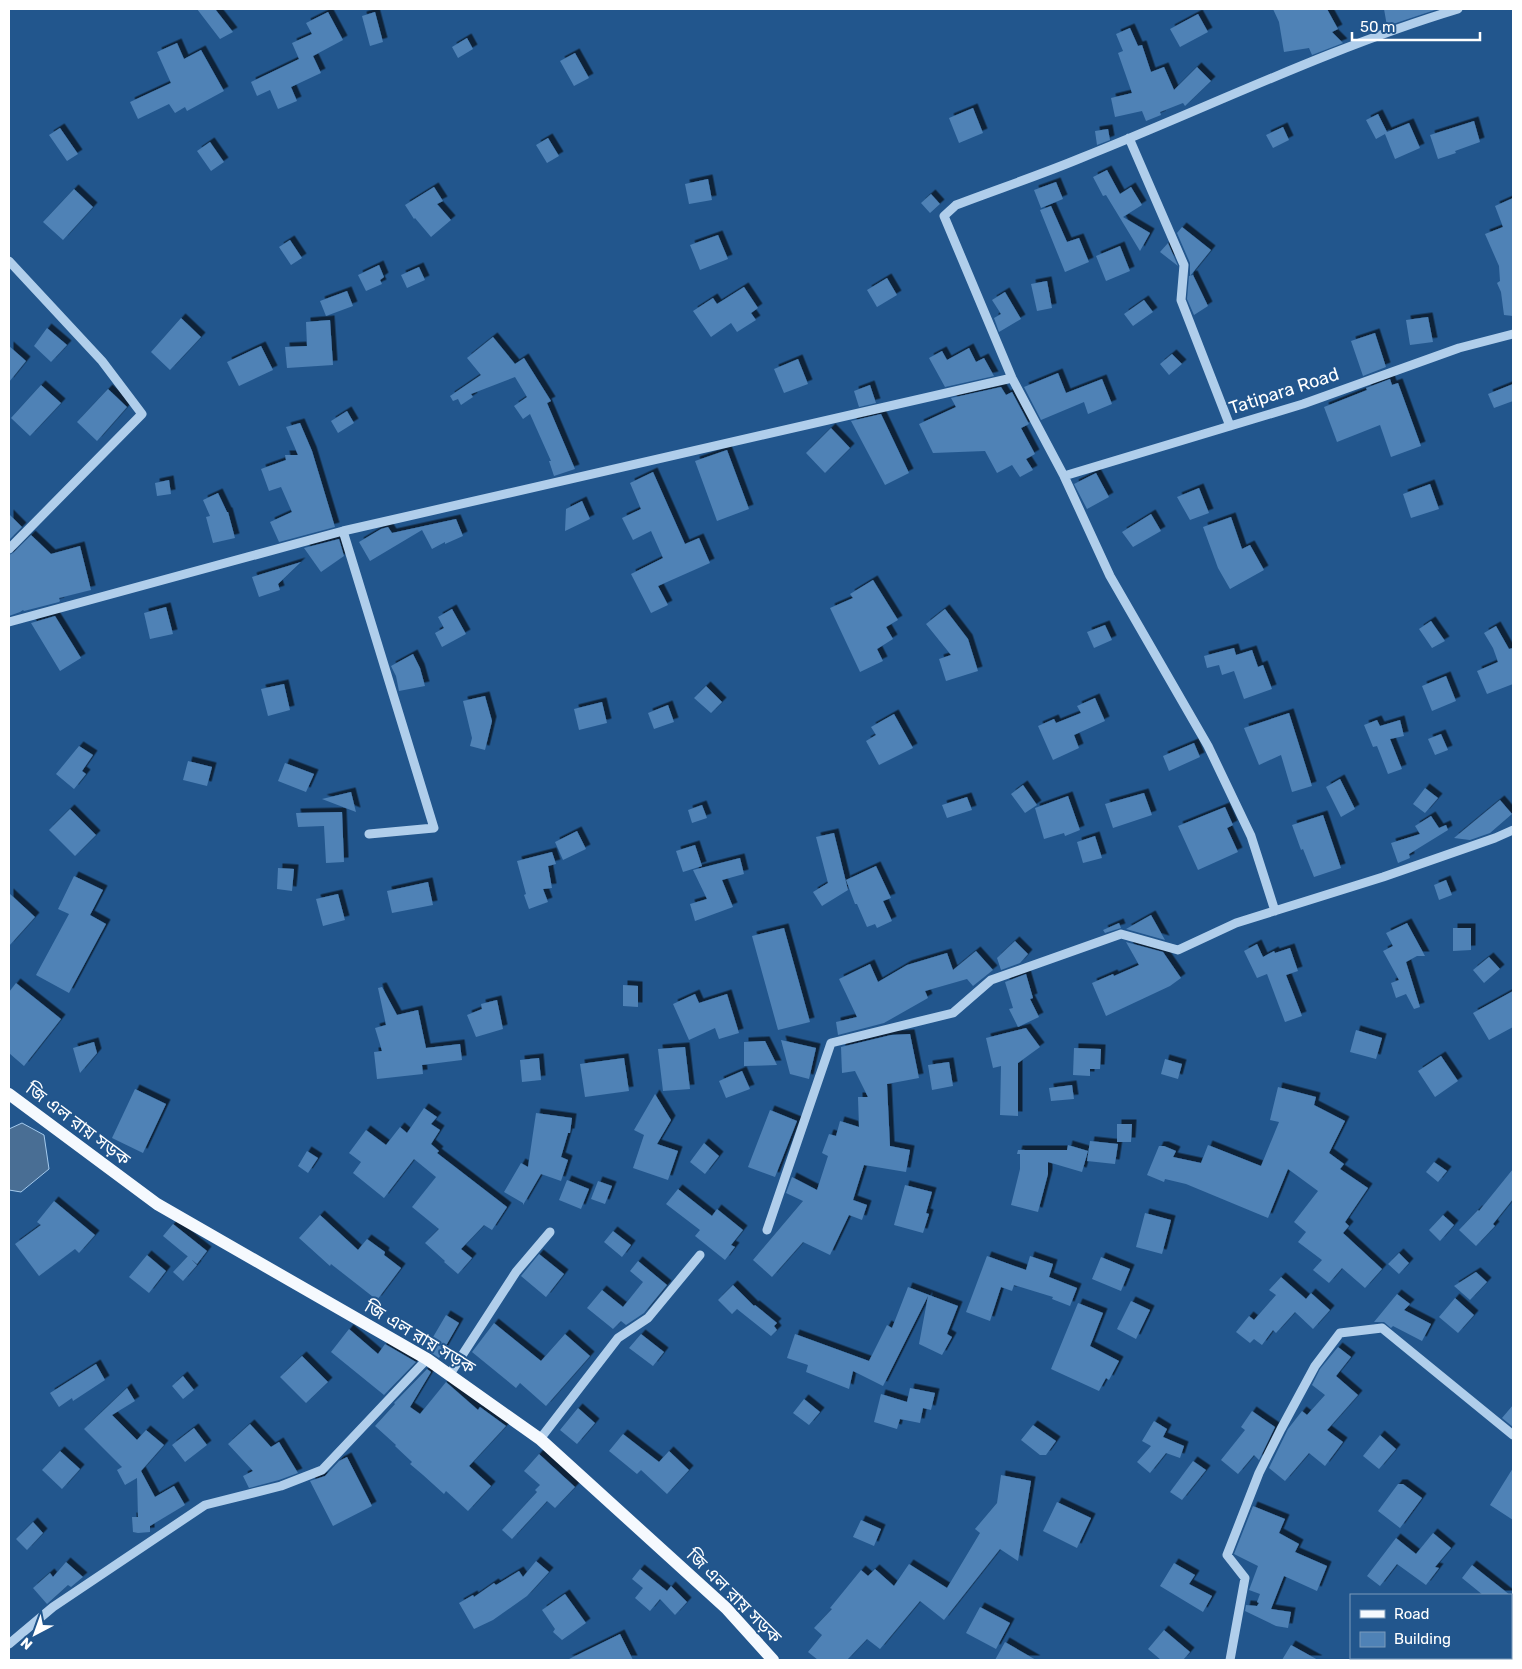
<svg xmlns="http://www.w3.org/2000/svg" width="1522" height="1669" font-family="Rubik,'Noto Sans Bengali',sans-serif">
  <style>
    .water { fill: #496e94; stroke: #a4caed }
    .building { fill: #4f82b6; filter: url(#shadow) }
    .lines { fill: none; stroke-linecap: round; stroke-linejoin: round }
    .minor { stroke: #b0ceeb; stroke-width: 9 }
    .major { stroke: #f5f9fe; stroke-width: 12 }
    .labels { text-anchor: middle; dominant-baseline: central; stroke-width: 4; stroke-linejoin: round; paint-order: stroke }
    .street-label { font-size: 18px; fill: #fff; stroke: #22568d }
  </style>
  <defs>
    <filter id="shadow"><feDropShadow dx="4.5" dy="-4.5" stdDeviation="0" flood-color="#0009"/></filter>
  </defs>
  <rect width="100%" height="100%" fill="#22568d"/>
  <!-- water -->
  <path class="water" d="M22 1123 44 1135 49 1169 21 1192 9 1190V1129Z"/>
  <!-- building -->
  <path class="building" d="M197 9H215L233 32 220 39Z
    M1273 9H1327L1338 29 1332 32 1343 43 1312 55 1309 48 1284 52 1279 22Z
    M1384 9H1438L1387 26Z
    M328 12 343 40 313 56 321 73 291 87 297 101 278 109 270 90 257 96 251 82 299 59 292 43 312 34 306 23Z
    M375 12 383 42 370 46 362 16Z
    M1198 14 1208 32 1180 47 1170 29Z
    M1130 28 1138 46 1142 45 1151 72 1164 67 1174 90 1197 67 1211 81 1185 106 1183 103 1160 112 1161 115 1146 121 1142 111 1115 117 1111 98 1132 93 1118 53 1123 51 1116 34Z
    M467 38 473 49 458 58 452 47Z
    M177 43 184 59 201 50 224 91 187 111 185 107 175 113 169 104 138 119 130 102 171 83 157 52Z
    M575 53 589 78 574 86 560 61Z
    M973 108 983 133 959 143 949 118Z
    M1378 114 1387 132 1409 123 1420 148 1395 159 1385 134 1376 139 1366 120Z
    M1474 121 1480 142 1455 151 1456 153 1438 159 1430 135Z
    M1283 127 1289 140 1273 148 1266 135Z
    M60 128 78 154 67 161 49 135Z
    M1108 129 1110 140 1097 145 1095 131Z
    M548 138 559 156 547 163 536 145Z
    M210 142 224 162 211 171 197 151Z
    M1107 170 1120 194 1131 187 1142 205 1123 217 1150 233 1140 251 1106 195 1103 196 1093 177Z
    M708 179 712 200 689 204 685 184Z
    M1056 182 1063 199 1041 208 1034 190Z
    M434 187 443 201 437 204 451 220 431 237 415 218 414 219 405 205Z
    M74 189 93 207 63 240 43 222Z
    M931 194 940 204 930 213 921 203Z
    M1513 198V316L1504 315 1501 292 1497 283 1500 281 1499 266 1485 234 1503 227 1495 206Z
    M1051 206 1067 242 1079 238 1089 262 1065 272 1040 210Z
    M1182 227 1211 250 1190 276V263L1177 233Z
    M718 235 728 259 700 270 690 245Z
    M290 240 302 258 291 265 279 247Z
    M1168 243 1178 266 1160 252Z
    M1120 246 1130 271 1106 281 1096 256Z
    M379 265 384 277 380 280 382 284 366 291 358 275Z
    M419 267 425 280 407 288 401 275Z
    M1193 275 1208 306 1194 315 1187 299 1189 276Z
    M887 278 897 295 877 307 867 290Z
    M1047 281 1052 308 1037 311 1031 284Z
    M744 287 758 308 751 313 756 320 737 332 731 323 711 337 693 311 713 298 717 304Z
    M347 291 353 306 326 316 320 301Z
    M1005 292 1021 319 999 332 994 318 1001 314 992 300Z
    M1144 300 1153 312 1133 326 1124 314Z
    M1428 317 1433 342 1410 345 1406 320Z
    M181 318 201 337 170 370 151 352Z
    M330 320 333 365 287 368 285 347 307 346 306 322Z
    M47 328 67 345 51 362 34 346Z
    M1375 333 1386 367 1363 376 1351 341Z
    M493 337 515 364 524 358 551 401 547 403 575 469 554 476 549 461H551L530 414 523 419 514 406 527 397 515 377 471 394 473 397 461 405 458 399 453 401 450 396 481 375 467 358Z
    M9 346 26 361 9 382Z
    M261 346 273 370 239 386 227 362Z
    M969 348 976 362 984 358 994 376 945 387 929 358 942 351 947 360Z
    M1172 354 1182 364 1169 375 1160 364Z
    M798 359 808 384 784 393 774 369Z
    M1058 373 1066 393 1102 379 1112 404 1088 414 1084 402 1041 420 1024 387Z
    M1390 379 1392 385 1398 383 1421 446 1391 457 1380 425 1337 442 1324 407 1367 390 1366 388Z
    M1513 384V401L1494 408 1488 394Z
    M41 385 61 403 30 436 11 418Z
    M870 385 876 403 859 407 854 391Z
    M1001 387 1006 395 1012 392 1029 424 1021 428 1035 454 1026 459 1033 470 1020 477 1012 465 997 473 985 451 933 453 919 424 956 407 951 398Z
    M108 389 127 407 97 441 77 422Z
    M347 411 354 423 338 433 331 421Z
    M881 414 909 473 885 485 851 421Z
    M300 423 312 451 335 527 279 542 270 522 292 512 281 487 269 491 261 469 286 460 285 455H298L286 427Z
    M831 428 850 448 825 473 806 453Z
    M727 450 749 509 717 521 695 461Z
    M653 472 685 544 699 538 710 563 658 586 668 605 651 613 631 574 663 558 651 531 633 540 622 518 641 509 630 483Z
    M1096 473 1109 497 1087 509 1074 484Z
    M169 480 171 494 157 496 155 483Z
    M1430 484 1439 509 1411 518 1403 494Z
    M1199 488 1209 513 1190 520 1177 497Z
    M218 493 227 512H228L235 538 213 543 206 517 210 516 203 500Z
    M582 501 590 519 565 531 566 509Z
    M9 514 22 527 9 540Z
    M1151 514 1161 531 1133 547 1122 532Z
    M1231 517 1242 549 1250 545 1264 570 1230 589 1218 568 1203 527Z
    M456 519 463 536 445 544V542L432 549 422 530 370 561 359 542 381 529 388 527 392 533Z
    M31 535 51 554 80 546 91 590 59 598 60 601 59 602 24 611 23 610 20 612 9 616V555L13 553Z
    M339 539 344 556 321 572 304 548Z
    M301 562 278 584 280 590 259 597 252 577Z
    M873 580 898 620 886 627 893 639 877 649 883 661 860 672 830 608 853 598 850 594Z
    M166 607 173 634 150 639 144 613Z
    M452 609 466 634 442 647 435 633 444 628 438 617Z
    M945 609 968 639 978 671 946 681 939 659 951 655 926 624Z
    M55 616 81 658 60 671 31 623Z
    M1431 621 1445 641 1432 648 1419 629Z
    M1105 625 1112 640 1094 648 1087 632Z
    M1496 626 1509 649 1513 648V684L1487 694 1477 671 1498 662 1493 648 1484 633Z
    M1234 648 1236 655 1252 650 1258 667 1263 665 1272 689 1244 699 1234 671 1222 675 1219 665 1207 668 1204 656Z
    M413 654 420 668 425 686 399 691 396 676 391 666Z
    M1446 676 1456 701 1432 711 1422 686Z
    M284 684 290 710 268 716 261 689Z
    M706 686 722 702 711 713 694 698Z
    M485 696 492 721 485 750 470 746 472 738 463 701Z
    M1095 698 1105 721 1074 735 1079 748 1053 760 1038 726 1054 719 1056 723 1081 713 1077 706Z
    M602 702 607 723 579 730 574 709Z
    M668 705 674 722 654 729 648 713Z
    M1289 713 1312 786 1292 792 1281 755 1259 765 1244 728Z
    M894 714 913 748 879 765 866 741 876 735 871 727Z
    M1377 720 1380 726 1400 720 1404 736 1390 739 1402 769 1388 774 1377 746 1373 747 1364 725Z
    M1441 734 1448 750 1435 755 1428 739Z
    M1194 743 1200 757 1169 771 1163 756Z
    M79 746 93 755 82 771 86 774 74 789 56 774Z
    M188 761 212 767 207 786 183 780Z
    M285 763 314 774 306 792 278 781Z
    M1340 779 1355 809 1341 817 1326 787Z
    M1023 785 1037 805 1025 813 1011 794Z
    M1425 788 1438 798 1425 813 1413 804Z
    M351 792 356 812 322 799Z
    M1144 793 1152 815 1113 828 1105 804Z
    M1068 796 1080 830 1065 836 1064 833 1044 839 1035 808Z
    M967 797 972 810 947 818 942 805Z
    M1500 800 1512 814 1490 833 1470 840 1454 838Z
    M702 805 707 818 692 823 688 810Z
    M1225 807 1233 825 1227 828 1238 852 1198 870 1178 826Z
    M70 809 96 835 75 856 49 830Z
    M342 812 344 862 326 863 324 826 298 827 296 813Z
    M1323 815 1341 868 1314 877 1303 849 1301 850 1292 825Z
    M1431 816 1439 828 1446 825 1448 830 1409 854 1410 858 1398 863 1391 843 1420 834 1415 826Z
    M577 831 586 849 563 860 555 842Z
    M834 833 848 890 822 906 813 892 828 883 816 837Z
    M1095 836 1102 858 1083 863 1077 842Z
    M695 845 702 866 683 872 676 851Z
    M552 852 556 864 548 866 552 888 543 889 548 902 529 909 524 895 526 894 517 861Z
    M740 858 744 874 722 880 733 907 695 921 690 904 707 899 693 870Z
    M876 866 891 898 883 901 892 921 877 928 875 924 867 927 857 904H855L846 880Z
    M278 868 294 869 292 891 277 889Z
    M74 876 103 890 90 915 106 924 69 993 36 975 69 914 58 909Z
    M1446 880 1452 895 1439 900 1434 885Z
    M428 882 433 905 392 913 387 891Z
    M9 893 35 917 9 946Z
    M338 894 345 920 323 926 316 899Z
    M1151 915 1165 940 1126 929Z
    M1119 923 1121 928 1105 933 1103 930Z
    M1407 923 1425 956H1417L1406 962 1420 1007 1414 1009 1406 994 1396 998 1391 983 1399 980 1383 951 1393 946 1386 933Z
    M784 928 810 1022 778 1030 752 936Z
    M1453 928H1471V950L1453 951Z
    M1015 941 1028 954 1020 963 1001 970 997 958Z
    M1126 942 1163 952 1181 978 1170 986 1106 1016 1092 983 1113 974 1114 976 1139 965Z
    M1257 944 1263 957 1274 951 1275 953 1290 948 1298 971 1286 975 1302 1016 1285 1022 1267 974 1257 978 1244 951Z
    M976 951 993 970 973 986 967 979 925 991 928 998 884 1023 838 1035 836 1022 857 1017 839 979 870 964 878 982 907 965 947 953 953 970Z
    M1489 957 1500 969 1484 983 1473 970Z
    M1026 974 1033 998 1030 999 1039 1017 1018 1027 1009 1009 1013 1008 1005 982Z
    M16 983 61 1019 24 1066 9 1053V992Z
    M623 985 638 986V1007L623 1006Z
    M382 987 397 1015 418 1010 426 1048 460 1044 462 1060 422 1065 423 1074 377 1079 374 1052 382 1051 375 1028 386 1025 378 988Z
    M1513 991V1027L1489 1040 1473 1013Z
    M695 994 699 1003 727 994 739 1033 719 1039 715 1028 689 1040 673 1004Z
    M497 1000 503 1029 476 1037 467 1015 482 1009 481 1004Z
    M1026 1028 1040 1047 1018 1063V1116L1000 1115 1001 1066 993 1068 986 1038Z
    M1356 1030 1382 1038 1376 1059 1350 1052Z
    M910 1034 919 1078 887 1084 890 1146 910 1150 906 1172 864 1165 853 1200 867 1205 862 1220 849 1215 830 1255 803 1242 772 1277 753 1260 803 1201 786 1193 792 1177 817 1190 828 1156 822 1153 829 1134 836 1136 840 1121 859 1127 858 1097H868L855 1071 842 1073 841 1047 891 1035Z
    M781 1040 816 1048 809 1079 790 1074Z
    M765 1041 777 1065 744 1066V1042Z
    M94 1042 97 1053 80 1073 73 1048Z
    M685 1047 690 1089 663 1091 658 1049Z
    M1074 1048 1101 1049 1100 1069H1090V1076L1073 1075Z
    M1441 1056 1458 1081 1435 1097 1418 1071Z
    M539 1058 541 1080 522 1082 520 1060Z
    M624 1058 629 1091 585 1097 580 1064Z
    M1165 1059 1182 1064 1178 1079 1161 1074Z
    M949 1062 953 1086 932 1090 928 1065Z
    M742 1071 750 1089 726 1098 719 1081Z
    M1072 1085 1074 1099 1051 1101 1049 1088Z
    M1278 1087 1316 1097 1314 1105 1345 1121 1329 1153 1344 1164 1340 1169 1368 1188 1345 1222 1349 1226 1343 1233 1382 1269 1365 1288 1342 1268 1329 1283 1313 1270 1322 1260 1298 1242 1306 1232 1294 1222 1318 1191 1288 1169 1268 1218 1186 1184 1165 1179 1164 1182 1147 1175 1159 1146H1164L1176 1151 1173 1157 1201 1163 1208 1145 1261 1166 1279 1122 1270 1120Z
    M135 1089 166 1104 143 1153 112 1138Z
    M655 1094 671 1120 657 1144 678 1151 668 1180 633 1168 644 1135 634 1130Z
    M424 1108 437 1117 431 1124 440 1130 431 1144 439 1151 437 1153 507 1207 492 1230 484 1225 461 1249 472 1258 458 1274 444 1262 445 1261 425 1243 439 1229 412 1207 436 1177 414 1159 384 1198 353 1173 361 1162 349 1153 366 1130 386 1145 400 1127 407 1133Z
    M770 1110 797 1121 775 1177 748 1167Z
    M536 1113 572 1118 570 1133H568L561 1157 568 1160 561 1181 541 1174 523 1205V1203L504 1192 521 1163 528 1167Z
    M1117 1124H1132L1131 1142H1117Z
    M1090 1141 1118 1144 1115 1164 1087 1161Z
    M704 1143 719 1156 705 1174 690 1162Z
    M1068 1145 1088 1151 1082 1172 1048 1162V1174L1038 1212 1011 1205 1020 1169V1154H1017L1018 1150H1067Z
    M307 1151 318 1158 308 1173 298 1166Z
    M1434 1162 1447 1171 1438 1182 1426 1172Z
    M1513 1169V1199L1493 1224 1495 1226 1476 1246 1459 1230 1478 1210 1479 1211Z
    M567 1180 589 1189 581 1209 559 1200Z
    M598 1181 612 1186 605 1204 591 1199Z
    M905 1185 932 1192 926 1213 929 1214 923 1233 894 1225Z
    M678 1189 712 1216 717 1209 743 1230 731 1245 735 1247 725 1260 695 1236 700 1230 666 1204Z
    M54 1201 95 1235 79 1253 75 1249 39 1276 15 1244 41 1225 37 1222Z
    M1145 1213 1171 1220 1162 1254 1136 1247Z
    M320 1215 358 1250 367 1239 385 1252 384 1255 401 1268 377 1300 331 1264 330 1266 299 1238Z
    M1443 1215 1454 1225 1440 1241 1429 1230Z
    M173 1224 207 1251 197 1264 163 1236Z
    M613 1231 631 1245 622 1257 604 1242Z
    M1399 1253 1409 1263 1399 1274 1388 1264Z
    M539 1254 564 1274 546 1297 521 1276Z
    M147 1255 166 1271 149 1293 129 1277Z
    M188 1256 197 1265 183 1281 173 1272Z
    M987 1256 1026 1270 1030 1256 1053 1264 1049 1277 1077 1288 1070 1306 1052 1299 1053 1297 1014 1285 1012 1291 1001 1287 990 1321 966 1312Z
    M1101 1257 1130 1269 1121 1291 1092 1279Z
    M638 1261 667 1285 644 1313 626 1325 621 1321 613 1329 587 1308 602 1290 623 1307 643 1282 630 1271Z
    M1476 1272 1487 1282 1470 1300 1454 1286Z
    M1281 1277 1306 1299 1311 1293 1330 1310 1313 1329 1295 1312 1276 1333 1273 1330 1262 1345 1254 1339 1250 1343 1236 1332 1249 1316 1254 1320 1276 1295 1269 1290Z
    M733 1285 754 1306 755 1305 777 1323 774 1326 777 1330 771 1336 737 1309 732 1314 718 1300Z
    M908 1287 958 1306 947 1334 952 1337 942 1355 919 1344 928 1296 883 1386 853 1371 849 1389 806 1372 808 1365 787 1358 795 1334 869 1361 887 1325 892 1328Z
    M1397 1294 1410 1304 1404 1310 1431 1324 1422 1341 1393 1326 1391 1328 1384 1322H1374Z
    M1455 1298 1474 1315 1458 1333 1439 1317Z
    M1131 1301 1150 1310 1136 1339 1117 1329Z
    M1078 1303 1103 1313 1090 1346 1119 1361 1109 1380 1106 1378 1099 1391 1051 1369Z
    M446 1315 459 1323 439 1358 426 1349Z
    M494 1323 541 1361 565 1334 590 1356 546 1406 520 1383 516 1388 472 1352Z
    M349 1329 378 1354 385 1344 416 1362 384 1395 331 1352Z
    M641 1334 664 1352 653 1366 629 1348Z
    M1338 1347 1351 1357 1336 1376 1358 1395 1327 1430 1343 1442 1325 1466 1309 1453 1285 1481 1269 1468 1288 1429 1302 1411 1307 1415 1325 1395 1312 1385 1320 1369Z
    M302 1356 328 1382 306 1403 280 1377Z
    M96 1364 105 1380 73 1401 72 1398 59 1407 50 1393Z
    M427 1369 431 1372 410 1407 420 1414 446 1382 478 1410 480 1407 506 1426 469 1466 491 1486 468 1511 446 1491 444 1494 423 1475 410 1464 412 1462 395 1446 396 1445 375 1426 395 1404 394 1403Z
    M183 1376 194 1390 183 1399 172 1386Z
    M127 1388 135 1401 112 1415 137 1440 146 1430 164 1445 141 1471 155 1497 174 1486 185 1505 150 1526V1532L138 1533 133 1532 132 1517H138L137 1478 125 1485 117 1470 122 1467 84 1429Z
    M910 1388 935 1393 931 1410 923 1408 920 1423 900 1419 897 1429 874 1422 881 1394 907 1402Z
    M804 1399 820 1412 809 1425 793 1413Z
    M1513 1405V1427L1502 1418Z
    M578 1408 595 1423 577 1444 560 1430Z
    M1252 1411 1275 1427 1259 1460 1254 1455 1238 1474 1221 1460 1245 1430 1241 1427Z
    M1154 1421 1167 1429 1163 1437 1184 1446 1180 1458 1166 1453 1150 1473 1137 1462 1151 1446 1142 1441Z
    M250 1424 271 1447 279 1442 298 1473 279 1480 249 1488 243 1476 253 1471 228 1444Z
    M1033 1425 1056 1441 1046 1455H1040L1021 1440Z
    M194 1428 207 1445 185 1462 172 1445Z
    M623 1434 659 1462 669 1451 689 1470 667 1494 641 1470 637 1474 609 1451Z
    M1380 1435 1396 1449 1379 1469 1363 1456Z
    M60 1451 80 1469 62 1489 42 1470Z
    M539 1454 575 1487 555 1508 547 1501 512 1539 502 1530 537 1492 535 1490 540 1485 524 1471Z
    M347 1457 372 1506 333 1526 310 1481 325 1476 339 1461Z
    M1193 1461 1206 1470 1182 1500 1170 1492Z
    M1513 1468V1520L1490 1505Z
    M1001 1475 1031 1481 1018 1561 1000 1549 944 1620 920 1601 880 1649 867 1639 847 1660H818L808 1652 822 1635 814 1628 832 1609 830 1608 861 1570 868 1576 875 1569 894 1586 909 1564 947 1588 980 1533 975 1529 997 1503Z
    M1398 1484H1403L1422 1498 1400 1528 1378 1511Z
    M1057 1502 1091 1518 1077 1548 1043 1531Z
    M1253 1506 1285 1519 1279 1533 1299 1544 1295 1552 1327 1566 1317 1591 1284 1576 1271 1609 1291 1612 1288 1628 1276 1626 1245 1611 1246 1605 1257 1606 1259 1603 1257 1602 1260 1594 1249 1590 1258 1566 1234 1554Z
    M861 1520 881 1529 874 1546 853 1537Z
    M33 1522 43 1533 27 1550 16 1539Z
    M1433 1533 1451 1548 1435 1567 1439 1568 1426 1585 1397 1564 1380 1586 1367 1576 1396 1538 1416 1554Z
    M536 1561 549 1572 527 1596 493 1620 474 1629 459 1603 473 1595 474 1597 494 1583 496 1585 519 1571 523 1577Z
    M66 1562 83 1577 71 1587 68 1585 47 1604 33 1588 50 1573 53 1577Z
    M1174 1563 1195 1575 1189 1584 1212 1596 1203 1612 1160 1586Z
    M1472 1565 1510 1595H1483L1462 1578Z
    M640 1569 667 1591 671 1586 687 1602 675 1615 660 1599 650 1611 635 1598 643 1588 632 1579Z
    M565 1594 586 1623 562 1640 553 1632 555 1629 542 1610Z
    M980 1607 1010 1623 996 1649 966 1633Z
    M1164 1630 1190 1652 1183 1660H1161L1148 1649Z
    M620 1634 633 1660H567Z
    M1005 1642 1036 1660H995Z
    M1291 1645 1318 1660H1282Z"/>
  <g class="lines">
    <!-- minor -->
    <path class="minor" d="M1129 138 1184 265 1181 300 1230 426
      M9 261 102 361 142 414 9 549
      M1064 476 1303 404 1459 348 1513 334
      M343 531 434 828 369 834
      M9 622 343 531 1012 378
      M1275 911 1251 836 1208 746 1110 576 1064 476 1012 378 944 216 956 205C998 189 1040 175 1081 158 1207 108 1329 48 1458 9
      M767 1230 831 1043 953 1013 991 980 1121 934 1178 950 1236 923 1383 877 1495 838 1513 830
      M450 1374 516 1272 550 1232
      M540 1439 618 1338 648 1318 700 1255
      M9 1644 53 1607 205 1505 281 1486 322 1470 427 1359
      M1230 1660 1245 1578 1227 1555 1259 1473 1281 1429 1315 1366 1340 1333 1382 1328 1513 1435"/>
    <!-- major -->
    <path class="major" d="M9 1094 157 1204 427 1359 540 1439 726 1608 773 1660"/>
  </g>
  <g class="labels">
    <!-- street labels -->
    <g class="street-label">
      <text transform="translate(1284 391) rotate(-18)">Tatipara Road</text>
      <text transform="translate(78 1124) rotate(37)">জি এল রায় সড়ক</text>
      <text transform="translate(420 1337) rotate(31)">জি এল রায় সড়ক</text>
      <text transform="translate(734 1596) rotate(45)">জি এল রায় সড়ক</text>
    </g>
  </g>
  <!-- border -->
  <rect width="1522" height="1669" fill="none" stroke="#ffffff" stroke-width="20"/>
  <!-- legend -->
  <rect x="1350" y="1594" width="162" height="65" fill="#22568d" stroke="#7a9abb"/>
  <rect x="1360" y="1610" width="25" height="8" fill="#f5f9fe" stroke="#7a9abb"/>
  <text x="1394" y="1619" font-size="15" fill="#ffffff">Road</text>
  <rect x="1360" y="1632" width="25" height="15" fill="#4f82b6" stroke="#7a9abb"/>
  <text x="1394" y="1644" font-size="15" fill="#ffffff">Building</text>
  <!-- north arrow -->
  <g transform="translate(35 1634) rotate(221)" stroke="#22568d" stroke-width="4" paint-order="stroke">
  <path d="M0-4L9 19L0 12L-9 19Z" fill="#ffffff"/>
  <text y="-8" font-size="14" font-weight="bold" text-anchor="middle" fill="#ffffff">N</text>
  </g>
  <!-- scale -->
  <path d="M1352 32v8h128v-8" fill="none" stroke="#ffffff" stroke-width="2.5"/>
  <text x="1360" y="32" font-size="15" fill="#ffffff" stroke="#22568d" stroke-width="4" paint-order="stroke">50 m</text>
</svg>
